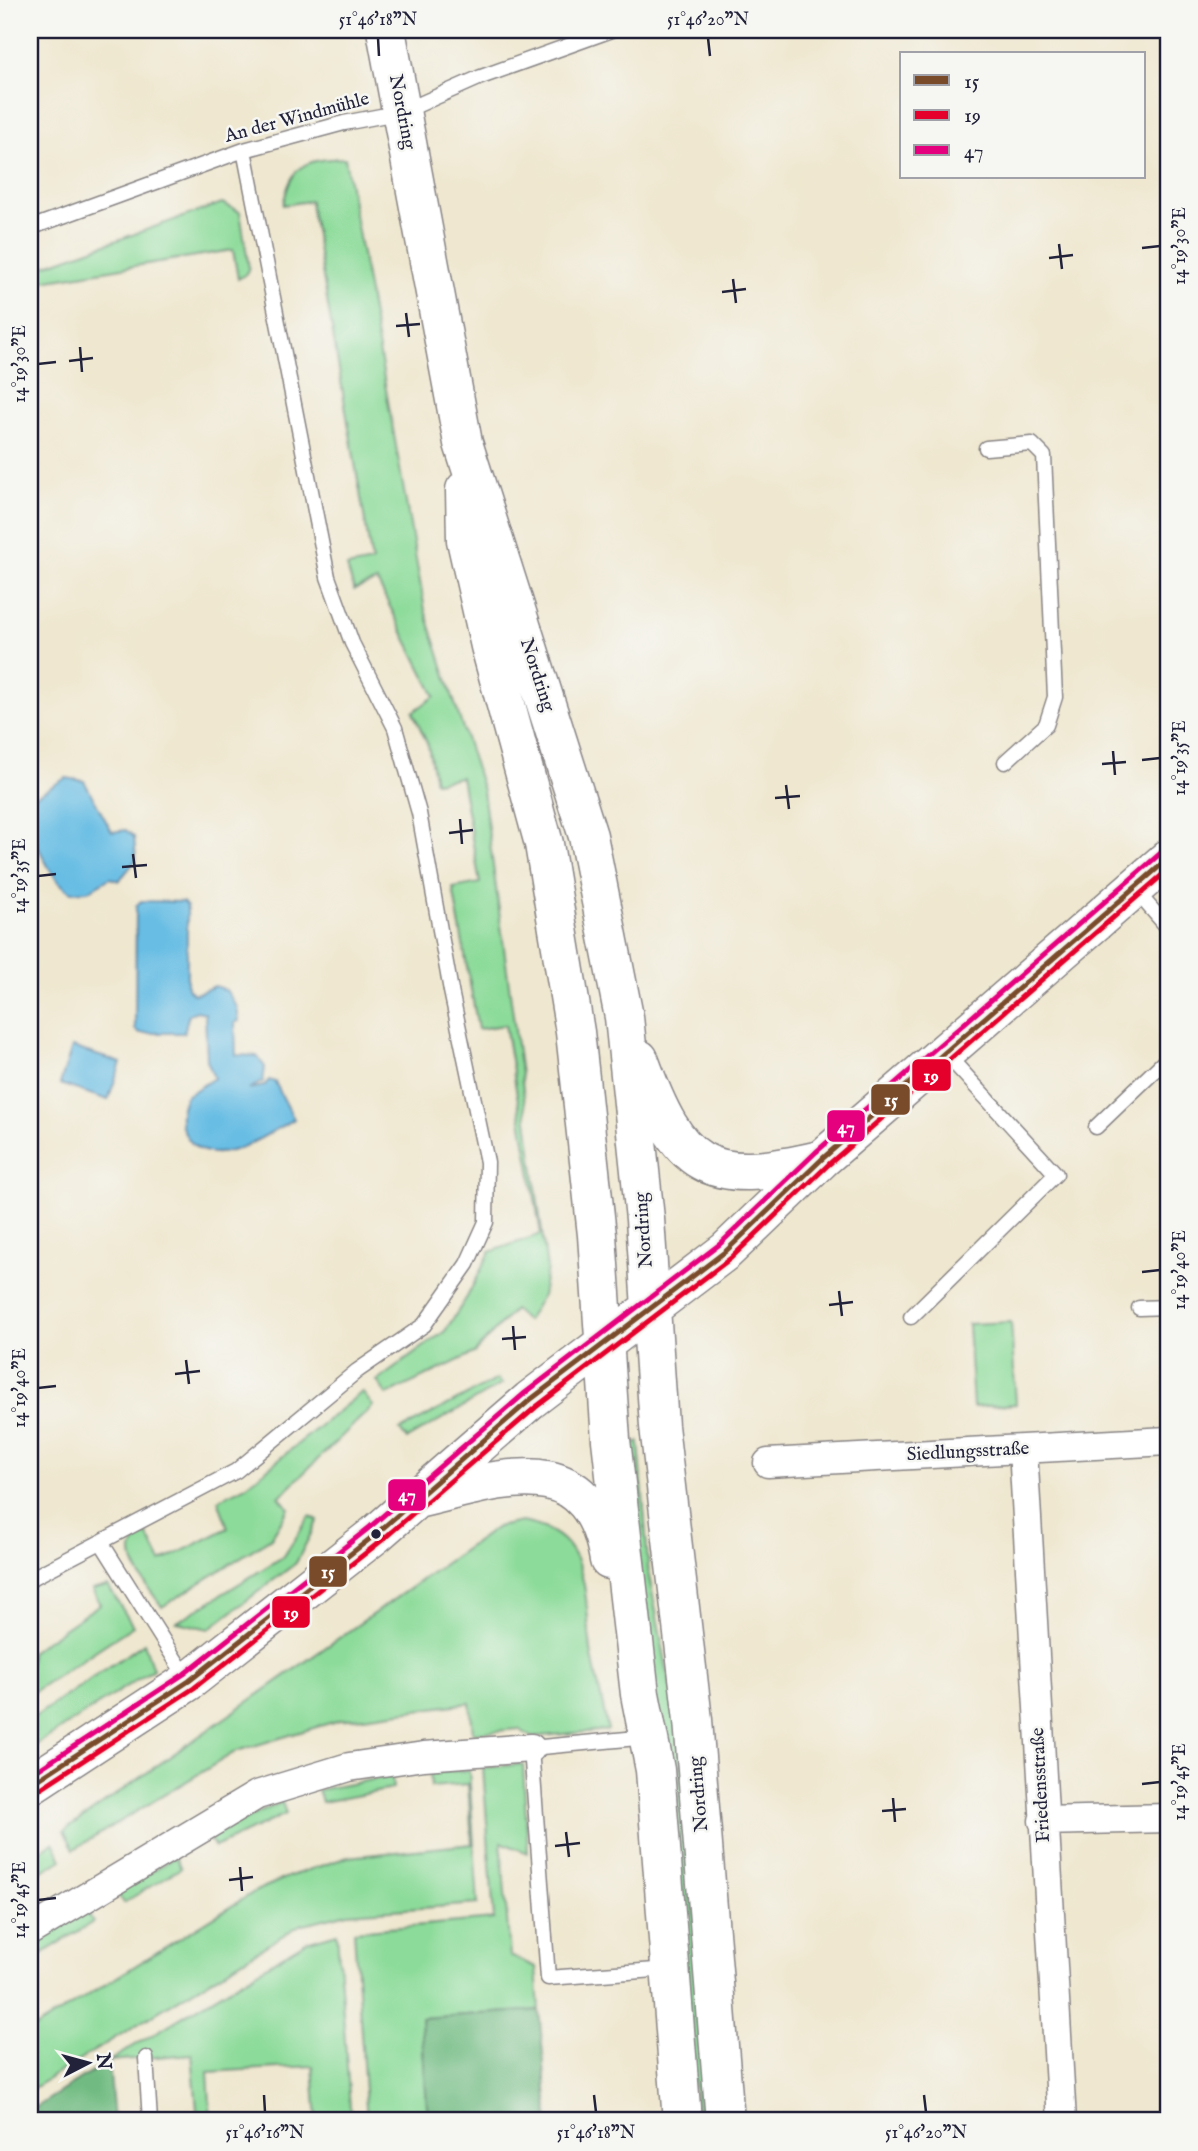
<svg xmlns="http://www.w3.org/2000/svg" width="1198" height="2151" font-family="'IM FELL English',serif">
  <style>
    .green { fill: #8cdb9a; stroke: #577e6a; stroke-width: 2 }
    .forest { fill: #71bb82; stroke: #4a6e5e; stroke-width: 2 }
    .water { fill: #68bde4; stroke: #457090; stroke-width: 2 }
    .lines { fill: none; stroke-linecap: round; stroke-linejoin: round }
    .lane-casing { stroke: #888485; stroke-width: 17 }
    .street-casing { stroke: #888485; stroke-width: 31 }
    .secondary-casing { stroke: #888485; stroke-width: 41 }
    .lane { stroke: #fff; stroke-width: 14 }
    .street { stroke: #fff; stroke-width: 28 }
    .secondary { stroke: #fff; stroke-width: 38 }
    .bus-1-casing { stroke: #f6f6f2; stroke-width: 10 }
    .bus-2-casing { stroke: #f6f6f2; stroke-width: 10 }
    .bus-3-casing { stroke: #f6f6f2; stroke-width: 10 }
    .bus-1 { stroke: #7a4b2a; stroke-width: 5 }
    .bus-2 { stroke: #e4002b; stroke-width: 5 }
    .bus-3 { stroke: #e5007d; stroke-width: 5 }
    .ticks { fill: none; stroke: #22223b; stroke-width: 2.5 }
    .bus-dot { fill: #22223b; stroke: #f6f6f2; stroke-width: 2.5 }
    .labels { text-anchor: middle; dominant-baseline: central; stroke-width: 5; stroke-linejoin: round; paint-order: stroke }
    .street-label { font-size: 19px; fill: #22223b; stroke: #f6f6f2 }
    .line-badge { stroke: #f6f6f2; stroke-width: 2.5 }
    .badge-label { font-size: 19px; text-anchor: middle; font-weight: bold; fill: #fff }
    .neatline { fill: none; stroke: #22223b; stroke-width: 2.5 }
    .ticks-label { font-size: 18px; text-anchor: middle; fill: #22223b }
  </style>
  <rect width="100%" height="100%" fill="#f6f6f2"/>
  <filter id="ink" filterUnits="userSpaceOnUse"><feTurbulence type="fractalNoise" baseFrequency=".0143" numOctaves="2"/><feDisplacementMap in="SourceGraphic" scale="14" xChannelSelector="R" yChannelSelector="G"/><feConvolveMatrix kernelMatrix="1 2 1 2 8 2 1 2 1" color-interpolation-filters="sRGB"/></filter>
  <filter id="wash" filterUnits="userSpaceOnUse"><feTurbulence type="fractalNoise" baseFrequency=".00686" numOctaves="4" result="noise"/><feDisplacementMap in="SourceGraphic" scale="28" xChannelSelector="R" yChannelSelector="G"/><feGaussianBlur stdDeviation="1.57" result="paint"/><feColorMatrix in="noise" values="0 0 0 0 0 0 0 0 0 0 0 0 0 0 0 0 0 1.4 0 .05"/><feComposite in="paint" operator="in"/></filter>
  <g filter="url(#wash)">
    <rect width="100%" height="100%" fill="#efe7cf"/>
    <!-- green -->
    <path class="green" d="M345 158 425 610 483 791 547 1269 542 1296 527 1321 514 1310 474 1353 387 1395 377 1381 445 1331 467 1297 490 1252 541 1234 505 1025 478 1029 453 888 480 883 461 777 435 782 428 745 413 712 435 696 377 581 354 590 347 567 372 562 310 201 283 205C292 163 305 160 345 158Z
      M222 203 240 212 249 268 245 275 238 279 233 250 30 283V271Z
      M1011 1322 1016 1404 973 1407 968 1324Z
      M497 1379 502 1384 407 1439 400 1430Z
      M362 1392 373 1406 279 1497 289 1508 271 1538 162 1607C149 1587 111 1548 147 1534L161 1562 228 1528 218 1500 246 1486Z
      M639 1442 649 1576 680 1735 712 2121H698L646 1647 628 1446Z
      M310 1516 318 1520 296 1563 209 1629 177 1622 284 1556Z
      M521 1522C540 1525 560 1532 571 1550 590 1579 586 1623 592 1656 597 1681 603 1705 608 1730L531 1737 519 1729 473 1733 470 1703 340 1720 237 1751 74 1849 64 1831 497 1527Z
      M108 1586 133 1626 30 1694V1652L100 1604 92 1590Z
      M144 1643 153 1669 30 1749V1720Z
      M523 1764 528 1853 501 1842 510 1956 536 1967 539 2010 421 2018 428 2121H367L354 1931 494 1919 483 1768Z
      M469 1770 478 1904 348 1913 300 1925 30 2090V2031L256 1891 290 1876 348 1857 472 1844 468 1784 431 1787 430 1773Z
      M392 1776 393 1789 322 1802 318 1790Z
      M282 1802 286 1814 215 1847 208 1837Z
      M53 1843 62 1859 30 1879V1857Z
      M175 1857 181 1868 123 1903 117 1893Z
      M87 1912 93 1922 35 1958 30 1947Z
      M337 1933 351 2121H317L313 2066 208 2072 211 2121H198L192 2054 109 2061 306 1942Z"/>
    <!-- forest -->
    <path class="forest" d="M539 2010 549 2121H428L421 2018Z
      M109 2061 114 2121H30V2111Z"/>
    <!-- water -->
    <path class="water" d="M66 778 84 781 112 832 126 830 134 837 136 860 119 881 110 878 88 891 72 892C53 884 37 846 31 827 28 819 30 808 30 799Z
      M141 901 183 902 187 907V988L194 994 215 986 226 990 237 1007 239 1021 235 1022 236 1055 257 1056 265 1067 263 1081 249 1089 264 1086 269 1080 275 1082 294 1119C266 1134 212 1176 187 1137 178 1124 180 1109 186 1096L214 1078 207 1060 205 1013 197 1011 189 1014 184 1033H139L135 1029 136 906Z
      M72 1047 121 1063 108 1100 60 1084Z"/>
  </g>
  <g filter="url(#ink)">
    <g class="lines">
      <!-- lane casing -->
      <g class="lane-casing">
        <path id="lane" d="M30 228 244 150 344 123 402 112 481 77 612 30
          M986 448 1032 444 1044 456 1055 697 1046 725 1005 762
          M1136 891 1168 928
          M1096 1127 1168 1058
          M1139 1308 1168 1307
          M911 1317 1056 1174 946 1054
          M101 1542 188 1680
          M30 1579 236 1471 357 1371 424 1325 467 1264 486 1222 487 1162 451 991 419 813 395 728 352 643 328 577 244 150
          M648 1737 531 1748 548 1978 669 1969
          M146 2058 150 2121"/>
      </g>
      <!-- street casing -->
      <g class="street-casing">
        <path id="street" d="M1023 1449 1062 2121
          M768 1463 1168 1441
          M1043 1821 1168 1818
          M30 1931 257 1795 349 1767 424 1756 531 1748"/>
      </g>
      <!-- secondary casing -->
      <g class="secondary-casing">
        <path id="secondary" d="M386 30 463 443 588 836 624 1017 645 1219 659 1426 693 1720 725 2121
          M465 490 466 540 490 646 544 844 575 1032 597 1235 611 1440 640 1694 655 1770 682 2121
          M639 1059C679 1169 706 1187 820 1160
          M421 1498C502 1479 590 1445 609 1560
          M30 1785 189 1681 376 1534 530 1400 726 1251 822 1159 1168 859"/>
      </g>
      <!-- lane -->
      <use href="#lane" class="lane"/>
      <!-- street -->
      <use href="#street" class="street"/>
      <!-- secondary -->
      <use href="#secondary" class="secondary"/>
      <!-- bus-1 casing -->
      <g class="bus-1-casing">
        <path id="bus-1" d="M30 1785 189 1681 376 1534 530 1400 726 1251 822 1159 1168 859"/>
      </g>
      <!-- bus-2 casing -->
      <g class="bus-2-casing">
        <path id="bus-2" d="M35 1792 194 1688 381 1541 536 1407 731 1258 828 1165 1168 870"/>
      </g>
      <!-- bus-3 casing -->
      <g class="bus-3-casing">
        <path id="bus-3" d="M30 1775 184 1674 370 1527 525 1393 720 1244 816 1152 1162 852"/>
      </g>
      <!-- bus-1 -->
      <use href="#bus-1" class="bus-1"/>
      <!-- bus-2 -->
      <use href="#bus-2" class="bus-2"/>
      <!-- bus-3 -->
      <use href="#bus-3" class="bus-3"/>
    </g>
  </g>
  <!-- ticks -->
  <path class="ticks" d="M378 38 379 56M708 38 710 56M1059 244 1062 269M1142 248 1160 246M1049 258 1073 255M733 279 736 303M722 292 746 289M406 313 409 337M396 326 420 324M80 347 82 372M69 361 93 358M38 364 56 362M1113 751 1115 775M1142 760 1160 758M1102 764 1126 762M786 785 789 809M775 798 800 796M460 819 462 844M449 833 473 830M133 854 136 878M122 867 147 865M38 876 56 874M1142 1272 1160 1270M839 1291 842 1316M829 1305 853 1302M513 1326 515 1350M502 1339 526 1337M186 1360 189 1384M175 1374 200 1371M38 1388 56 1386M1142 1784 1160 1782M893 1798 895 1822M882 1811 906 1809M566 1832 569 1857M555 1846 580 1843M240 1867 242 1891M229 1880 253 1877M38 1900 56 1898M264 2095 265 2112M594 2095 596 2112M924 2095 926 2112"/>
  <!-- markers -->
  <circle class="bus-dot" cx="376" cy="1534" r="6"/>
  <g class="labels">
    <!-- street labels -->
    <g class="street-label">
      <text transform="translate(402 112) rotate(79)">Nordring</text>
      <text transform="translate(297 118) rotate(-15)">An der Windmühle</text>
      <text transform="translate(537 675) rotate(72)">Nordring</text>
      <text transform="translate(644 1230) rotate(-94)">Nordring</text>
      <text transform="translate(968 1452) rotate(-3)">Siedlungsstraße</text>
      <text transform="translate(1041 1785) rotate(-93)">Friedensstraße</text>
      <text transform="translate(699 1794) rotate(-95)">Nordring</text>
    </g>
  </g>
  <g class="line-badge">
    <rect x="911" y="1058" width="41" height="34" rx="7" fill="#e4002b"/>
    <rect x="870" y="1083" width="41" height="33" rx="7" fill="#7a4b2a"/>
    <rect x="826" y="1109" width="40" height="34" rx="7" fill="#e5007d"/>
    <rect x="387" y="1478" width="40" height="34" rx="7" fill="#e5007d"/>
    <rect x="308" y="1555" width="40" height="33" rx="7" fill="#7a4b2a"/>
    <rect x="271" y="1595" width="40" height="34" rx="7" fill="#e4002b"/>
  </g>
  <g class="badge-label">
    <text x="931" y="1082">19</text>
    <text x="891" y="1106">15</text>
    <text x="846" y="1133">47</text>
    <text x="407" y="1501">47</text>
    <text x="328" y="1578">15</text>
    <text x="291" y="1619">19</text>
  </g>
  <!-- margin -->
  <rect width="1198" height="2151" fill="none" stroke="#f6f6f2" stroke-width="77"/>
  <!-- legend -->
  <rect x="900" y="52" width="245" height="126" fill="#f6f6f2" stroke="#a1a1a9" stroke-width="2"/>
  <rect x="914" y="75" width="35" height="10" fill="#7a4b2a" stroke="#a1a1a9" stroke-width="2"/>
  <text x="964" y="88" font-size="21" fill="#22223b">15</text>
  <rect x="914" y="110" width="35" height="10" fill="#e4002b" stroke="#a1a1a9" stroke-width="2"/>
  <text x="964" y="122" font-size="21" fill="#22223b">19</text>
  <rect x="914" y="145" width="35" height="10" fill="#e5007d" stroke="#a1a1a9" stroke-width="2"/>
  <text x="964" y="158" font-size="21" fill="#22223b">47</text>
  <!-- north arrow -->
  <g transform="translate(88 2063) rotate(84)" stroke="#f6f6f2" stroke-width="5" paint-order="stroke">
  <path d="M0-5L12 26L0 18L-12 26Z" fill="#22223b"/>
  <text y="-10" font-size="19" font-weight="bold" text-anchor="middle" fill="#22223b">N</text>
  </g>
  <rect x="38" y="38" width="1122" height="2074" class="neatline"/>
  <g class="ticks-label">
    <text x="378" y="25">51°46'18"N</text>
    <text x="708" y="25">51°46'20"N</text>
    <text transform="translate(1179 246) rotate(-90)" y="6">14°19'30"E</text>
    <text transform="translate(19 364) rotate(-90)" y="6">14°19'30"E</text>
    <text transform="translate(1179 758) rotate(-90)" y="6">14°19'35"E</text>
    <text transform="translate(19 876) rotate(-90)" y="6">14°19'35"E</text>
    <text transform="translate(1179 1270) rotate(-90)" y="6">14°19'40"E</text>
    <text transform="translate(19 1388) rotate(-90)" y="6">14°19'40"E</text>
    <text transform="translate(1179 1782) rotate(-90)" y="6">14°19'45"E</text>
    <text transform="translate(19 1900) rotate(-90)" y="6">14°19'45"E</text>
    <text x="265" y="2138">51°46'16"N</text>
    <text x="596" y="2138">51°46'18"N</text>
    <text x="926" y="2138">51°46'20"N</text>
  </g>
</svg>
